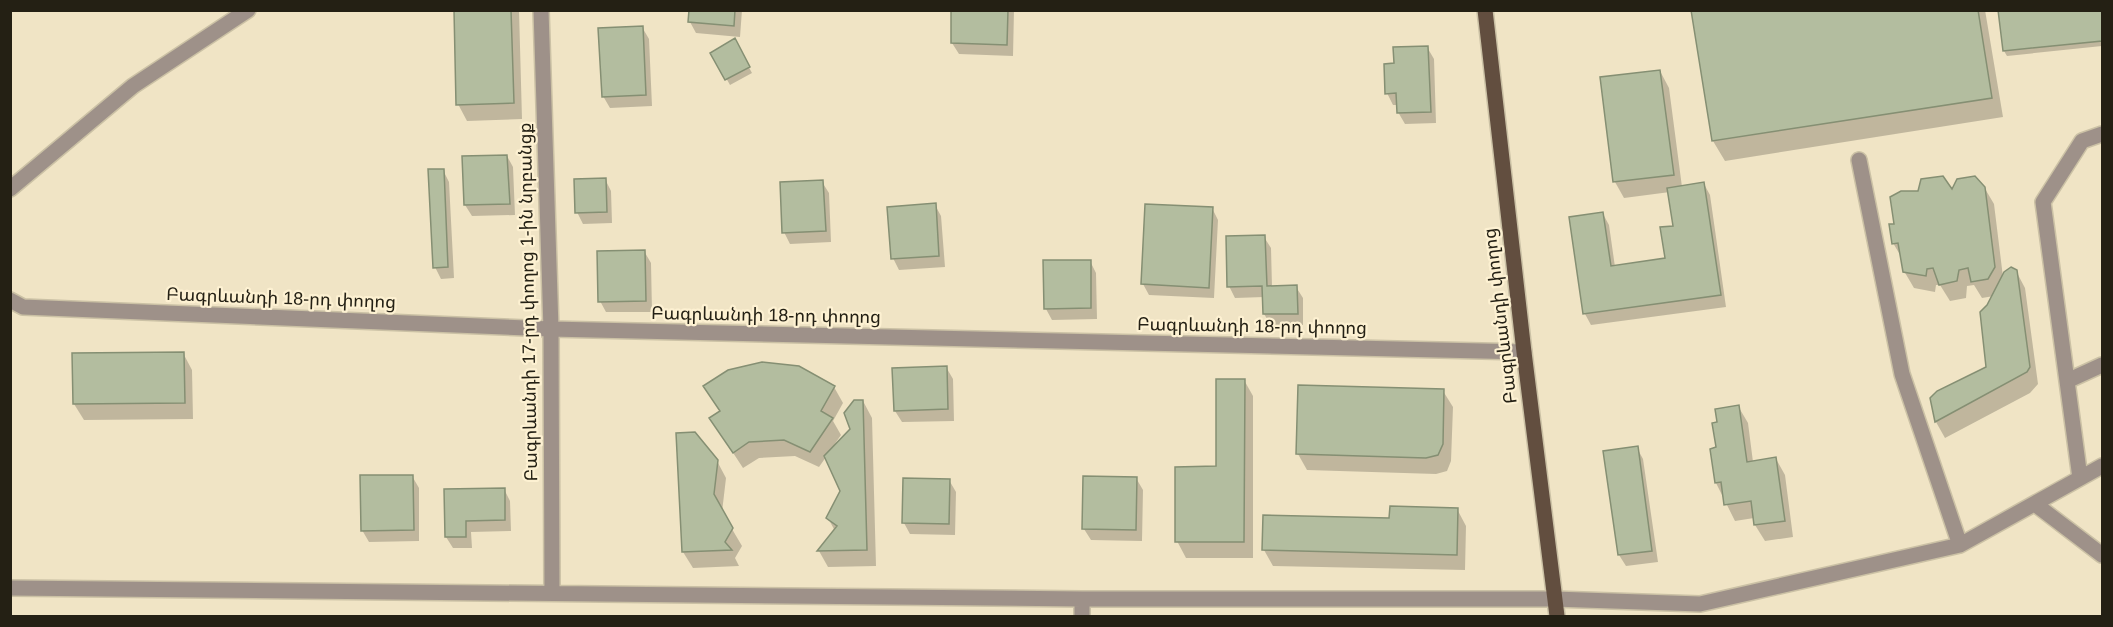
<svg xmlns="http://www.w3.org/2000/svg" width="2113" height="627" font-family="Helvetica,'Noto Sans Armenian',sans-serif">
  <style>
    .shadow { fill: #0003 }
    .building { fill: #b3bd9f; stroke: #858f73; stroke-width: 1.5 }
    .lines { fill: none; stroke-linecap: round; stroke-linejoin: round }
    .minor-casing { stroke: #cbc1a5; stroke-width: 18 }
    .major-casing { stroke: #cbc1a5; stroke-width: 18 }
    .minor { stroke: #9e9189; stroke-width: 15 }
    .major { stroke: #624e3f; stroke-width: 15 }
    .labels { text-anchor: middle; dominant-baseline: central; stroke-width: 4.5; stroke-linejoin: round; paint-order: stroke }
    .street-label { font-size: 18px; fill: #242014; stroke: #fdf1d2 }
  </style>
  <rect width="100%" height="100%" fill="#f0e4c5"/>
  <!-- shadow -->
  <path class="shadow" d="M456 10H519L522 119 467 121 458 104Z
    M691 10H742L740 37 696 33 690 22Z
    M953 10H1014L1013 56 959 54 952 43Z
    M1692 10H1985L2003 117 1725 161 1713 141Z
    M1999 10H2102V46L2007 56 2004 51Z
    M642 27 649 39 652 106 610 108 603 96Z
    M734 40 752 73 730 85 712 53Z
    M1427 47 1434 59 1436 123 1405 124 1398 112V105H1393L1387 93 1396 65Z
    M1660 71 1669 88 1682 187 1704 184 1710 195 1726 307 1591 325 1585 314 1571 218 1603 214 1609 225 1615 267 1666 260 1674 227 1670 192 1624 198 1615 182 1601 79Z
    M507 156 513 167 515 215 472 216 465 205 464 157Z
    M443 170 449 182 454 278 441 279 435 267Z
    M605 179 611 191 612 223 583 224 577 212Z
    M822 182 829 193 831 242 790 244 784 232Z
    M1984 187 1994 204 2003 277 2016 271 2025 288 2038 384 2030 393 1945 438 1936 422 1932 398 1988 368 1994 296 1982 298 1974 285 1967 286 1966 298 1950 301 1940 285H1936L1935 292 1914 288 1904 271 1902 258 1893 243 1896 225 1952 192Z
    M935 205 941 216 945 267 899 270 893 258Z
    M1212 208 1218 220 1214 298 1149 295 1143 284Z
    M1264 237 1271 248 1272 287H1296L1303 298V325H1271L1264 314V297L1235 298 1229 286Z
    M644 251 651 263 652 312H606L600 301Z
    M1090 261 1096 273 1097 319 1052 320 1046 309Z
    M183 353 192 370 193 419 84 420 74 404Z
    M946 367 953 379 954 421 902 422 895 411Z
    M1244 380 1253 396V558H1186L1177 541 1217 468Z
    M705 387H834L843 403 833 421 841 435 834 445 852 429 863 401 872 418 876 566 828 567 819 551 835 531 828 518 841 491 826 457 819 467 795 456 759 458 743 468 711 419 721 413Z
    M1443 391 1453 407 1451 461 1447 471 1436 474 1307 470 1298 454Z
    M1738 406 1748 423 1753 462 1776 459 1785 475 1793 537 1765 541 1755 525 1754 518 1735 521 1716 483 1719 423Z
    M1637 448 1643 459 1658 562 1626 566 1619 555 1605 453Z
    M717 461 726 478 722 512 742 546 735 558 739 566 693 568 683 552Z
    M412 476 419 488V541L369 542 362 530Z
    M1085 477 1136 478 1143 490 1142 541 1091 540 1084 529Z
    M949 480 956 492 955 535 910 534 904 523Z
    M504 489 510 501 511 531 471 532 472 548H453L446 537Z
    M1457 509 1466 526 1465 570 1273 566 1264 550 1391 519Z"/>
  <!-- building -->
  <path class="building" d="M454 10H511L514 103 456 105Z
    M689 10H735L734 26 688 22Z
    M951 10H1008L1007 45 951 43Z
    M1691 10H1978L1992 98 1712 141Z
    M1998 10H2102V41L2003 51Z
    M643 26 646 95 602 97 598 28Z
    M735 38 750 67 725 80 710 53Z
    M1428 46 1431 112 1397 113 1396 93 1385 94 1384 64 1394 63 1393 47Z
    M1660 70 1674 175 1613 182 1600 77Z
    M507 155 510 204 464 205 462 156Z
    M428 169H444L448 267 433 268Z
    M1943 176 1952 189 1957 179 1975 176 1985 187 1995 267 1988 279 1971 282 1968 268 1959 270 1957 281 1939 285 1933 268 1927 269 1926 276 1903 272 1898 243 1892 244 1889 224H1894L1890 197 1901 191H1918L1921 179Z
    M606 178 607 212 575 213 574 179Z
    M823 180 826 231 782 233 780 182Z
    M1704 182 1721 295 1583 314 1569 217 1603 212 1611 266 1665 258 1660 227 1673 226 1667 188Z
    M936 203 939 256 891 259 887 207Z
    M1145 204 1213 207 1209 288 1141 284Z
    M1265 235 1267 286 1297 285 1298 314H1263L1262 286 1227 287 1226 236Z
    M645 250 646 301 598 302 597 251Z
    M1043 260H1091V308L1044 309Z
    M2011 267 2017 270 2030 367 2027 372 1935 422 1930 398 1937 391 1986 367 1980 312 1987 305 2004 272Z
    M184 352 185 403 73 404 72 353Z
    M762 362 799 366 835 386 821 411 833 418 810 452 784 440 749 442 733 453 709 418 720 411 703 386 728 370Z
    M947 366 948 409 894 411 892 368Z
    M1216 379H1245L1244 542H1175V467L1216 466Z
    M1298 385 1444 389 1443 444 1438 455 1426 458 1296 454Z
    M854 400H863L867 550 817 551 837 526 826 518 840 491 824 456 850 429 844 413Z
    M1739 405 1747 462 1776 457 1785 521 1754 525 1751 501 1724 505 1721 482 1715 483 1710 449 1716 447 1712 423 1717 422 1715 409Z
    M695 432 718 460 714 494 733 528 725 542 732 550 682 552 676 433Z
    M1638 446 1652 551 1618 555 1603 451Z
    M360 475H413L414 530 361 531Z
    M1083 476 1137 477 1136 530 1082 529Z
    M903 478 950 479 949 524 902 523Z
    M505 488V520L466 521V537H445L444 489Z
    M1390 506 1458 508 1457 555 1262 550 1263 515 1389 518Z"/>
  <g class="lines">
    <!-- minor casing -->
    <g class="minor-casing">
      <path id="minor" d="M541 10 551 329 552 593
        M1859 160 1902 374 1960 545
        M10 189 133 86 248 10
        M10 300 23 307 551 329 1524 352
        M2067 381 2102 365
        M2080 478 2043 202 2082 141 2102 134
        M2035 504 2102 555
        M10 588 1082 599H1554L1700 604 1960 545 2102 466
        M1082 599V616"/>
    </g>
    <!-- major casing -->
    <g class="major-casing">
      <path id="major" d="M1485 10 1524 352 1557 616"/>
    </g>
    <!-- minor -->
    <use href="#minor" class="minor"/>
    <!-- major -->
    <use href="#major" class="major"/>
  </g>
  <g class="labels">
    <!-- street labels -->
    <g class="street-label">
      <text transform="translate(281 298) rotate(2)">Բագրևանդի 18-րդ փողոց</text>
      <text transform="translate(528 302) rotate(-91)">Բագրևանդի 17-րդ փողոց 1-ին նրբանցք</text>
      <text transform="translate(766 315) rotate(1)">Բագրևանդի 18-րդ փողոց</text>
      <text transform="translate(1500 316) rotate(-97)">Բագրևանդի փողոց</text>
      <text transform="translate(1252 326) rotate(1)">Բագրևանդի 18-րդ փողոց</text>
    </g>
  </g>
  <!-- border -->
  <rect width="2113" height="627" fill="none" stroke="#242014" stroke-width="24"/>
</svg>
